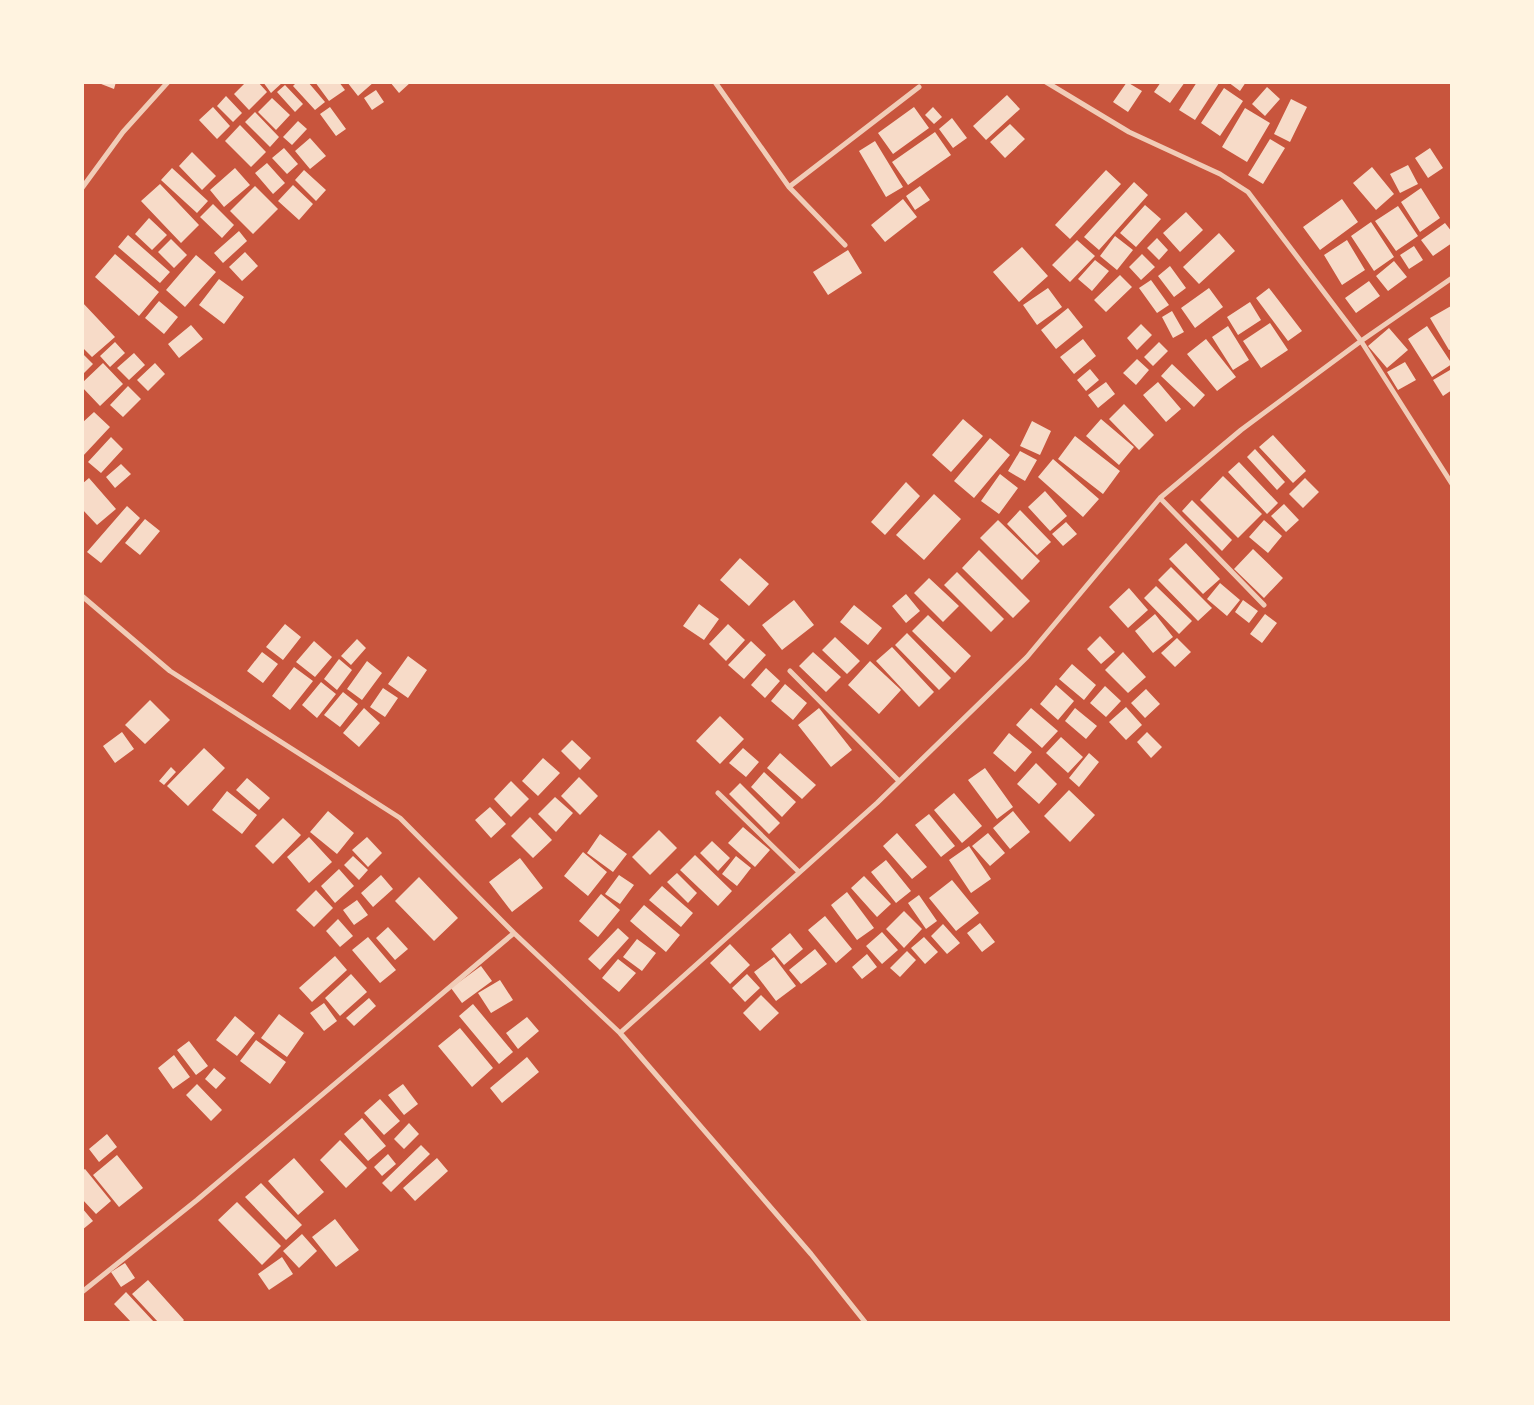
<svg xmlns="http://www.w3.org/2000/svg" width="1534" height="1405" font-family="'DM Sans',sans-serif">
  <style>
    .building { fill: #f7dbc8 }
    .lines { fill: none; stroke-linecap: round; stroke-linejoin: round }
    .minor { stroke: #f1ccb7; stroke-width: 5 }
  </style>
  <rect width="100%" height="100%" fill="#c8553d"/>
  <!-- building -->
  <path class="building" d="M96 82H116L114 89Z
    M246 82H258L267 92 249 110 234 94Z
    M263 82H283L271 93Z
    M297 82H308L325 102 315 110 293 86Z
    M315 82H339L345 90 329 101Z
    M347 82H374L358 96Z
    M390 82H411L399 93Z
    M1127 82 1142 91 1128 112 1113 102Z
    M1161 82H1185L1170 103 1154 92Z
    M1197 82 1219 83 1195 120 1179 110Z
    M1228 82H1246L1240 91Z
    M285 85 303 104 295 112 277 92Z
    M1267 87 1280 99 1265 116 1252 104Z
    M1224 88 1243 101 1220 136 1201 123Z
    M376 90 384 102 372 110 364 98Z
    M1007 95 1020 109 986 140 973 126Z
    M226 96 242 113 233 122 217 106Z
    M272 98 290 115 276 130 258 112Z
    M1291 99 1307 107 1290 142 1274 134Z
    M213 107 230 126 217 139 199 120Z
    M330 107 346 129 336 136 320 114Z
    M914 107 929 128 893 154 878 133Z
    M933 107 942 117 934 124 925 115Z
    M1245 108 1270 123 1247 162 1222 147Z
    M255 112 279 137 270 147 245 122Z
    M952 118 967 138 953 148 939 129Z
    M298 121 307 129 292 145 283 137Z
    M1010 124 1025 139 1005 158 990 142Z
    M240 125 266 152 251 167 225 141Z
    M935 132 951 155 908 185 892 162Z
    M310 138 326 156 310 169 295 151Z
    M1270 139 1285 148 1263 184 1248 175Z
    M875 141 903 187 886 197 859 151Z
    M284 148 298 164 287 174 272 158Z
    M1430 148 1443 168 1428 178 1415 158Z
    M192 152 216 176 202 190 179 166Z
    M267 163 285 183 273 194 255 173Z
    M1408 165 1418 184 1400 193 1390 174Z
    M1372 167 1394 194 1376 210 1353 183Z
    M172 168 208 201 197 213 161 180Z
    M235 168 250 185 224 207 210 190Z
    M304 170 326 190 316 201 295 180Z
    M1106 170 1121 184 1070 239 1055 225Z
    M1134 182 1148 195 1099 250 1084 237Z
    M160 184 199 225 181 243 141 201Z
    M293 185 313 204 299 220 278 201Z
    M255 186 278 209 253 234 230 211Z
    M920 186 930 200 915 210 906 196Z
    M1421 188 1440 218 1420 232 1401 202Z
    M903 199 917 217 885 242 871 225Z
    M1342 199 1358 222 1320 250 1303 227Z
    M213 204 234 225 222 238 200 217Z
    M1145 205 1161 219 1136 247 1120 233Z
    M1398 206 1418 236 1396 251 1375 221Z
    M1186 212 1203 230 1180 252 1163 233Z
    M149 218 167 235 152 250 135 234Z
    M1371 222 1394 257 1374 271 1351 236Z
    M1445 223 1452 232V243L1433 256 1421 240Z
    M239 231 247 241 223 263 214 253Z
    M1219 233 1235 251 1199 284 1183 267Z
    M128 235 170 272 160 283 118 247Z
    M1115 236 1133 250 1117 270 1100 256Z
    M1157 238 1168 250 1159 260 1147 248Z
    M171 239 187 255 174 268 158 252Z
    M1077 240 1095 256 1070 282 1052 265Z
    M1347 240 1365 270 1342 285 1324 255Z
    M1414 246 1423 260 1409 269 1400 255Z
    M1022 247 1048 276 1019 302 993 272Z
    M848 250 862 273 828 295 813 272Z
    M245 252 258 266 242 281 229 267Z
    M115 254 159 292 139 316 95 277Z
    M1142 254 1155 267 1141 280 1129 267Z
    M196 255 216 272 185 307 166 290Z
    M1095 260 1109 271 1092 291 1078 279Z
    M1394 261 1407 277 1388 291 1376 276Z
    M1170 266 1186 288 1174 297 1158 276Z
    M1120 275 1132 287 1106 312 1094 300Z
    M219 279 244 297 224 324 199 305Z
    M1151 280 1169 305 1157 313 1139 288Z
    M1369 281 1380 296 1356 313 1345 298Z
    M1048 288 1062 307 1037 325 1023 305Z
    M1209 288 1223 307 1195 328 1181 308Z
    M1269 288 1302 331 1288 341 1256 298Z
    M159 301 178 317 164 334 145 318Z
    M82 302 115 337 92 357 82 347Z
    M1250 302 1261 320 1238 335 1227 317Z
    M1451 306 1452 349 1449 350 1430 318Z
    M1068 308 1083 327 1056 349 1041 330Z
    M1172 311 1184 332 1173 338 1162 317Z
    M1270 323 1288 350 1261 368 1243 341Z
    M1141 324 1152 335 1137 350 1127 338Z
    M191 325 203 339 179 358 168 344Z
    M1228 326 1249 360 1233 370 1212 337Z
    M1427 326 1452 364 1432 377 1408 339Z
    M1389 328 1408 350 1387 368 1368 346Z
    M1083 339 1096 356 1074 374 1060 357Z
    M1206 339 1236 377 1217 391 1187 354Z
    M115 342 125 353 110 367 100 356Z
    M1159 342 1168 351 1153 366 1144 357Z
    M82 353 93 364 82 375Z
    M134 353 145 365 129 380 117 368Z
    M1137 359 1149 370 1136 385 1123 373Z
    M1405 362 1416 380 1398 390 1387 372Z
    M103 363 123 384 100 406 82 387V383Z
    M155 363 165 374 148 391 137 380Z
    M1172 364 1205 395 1194 407 1161 376Z
    M1090 369 1099 380 1086 391 1077 380Z
    M1450 370 1452 390 1443 396 1433 380Z
    M1106 382 1115 394 1098 408 1088 395Z
    M1158 382 1181 409 1166 422 1143 395Z
    M128 386 141 399 123 417 110 405Z
    M1124 404 1154 435 1139 450 1109 419Z
    M94 412 110 427 82 457V423Z
    M963 419 983 436 951 472 932 455Z
    M1101 419 1134 447 1119 465 1086 436Z
    M1032 421 1051 431 1040 455 1020 446Z
    M1273 435 1306 471 1293 483 1259 447Z
    M1075 436 1120 471 1103 494 1058 459Z
    M111 437 123 449 101 473 88 462Z
    M990 438 1010 455 974 498 954 481Z
    M1255 449 1285 482 1277 490 1247 457Z
    M1020 451 1037 460 1025 481 1008 471Z
    M1053 459 1099 499 1083 517 1038 477Z
    M1239 462 1278 503 1267 514 1228 472Z
    M121 464 131 474 115 488 106 477Z
    M1000 474 1018 488 999 514 981 501Z
    M1223 476 1262 514 1238 538 1200 500Z
    M89 478 116 509 97 525 82 509V484Z
    M1305 478 1319 492 1303 508 1289 494Z
    M906 482 920 496 885 535 871 522Z
    M1045 491 1067 516 1050 531 1028 507Z
    M934 494 961 519 924 560 896 535Z
    M1192 500 1232 540 1222 551 1182 511Z
    M1284 504 1299 520 1286 532 1271 516Z
    M127 506 140 518 101 563 87 552Z
    M1020 510 1051 542 1037 555 1007 524Z
    M145 519 160 531 140 555 125 543Z
    M998 520 1040 561 1022 580 980 538Z
    M1264 520 1282 536 1268 553 1249 537Z
    M1066 522 1077 534 1063 546 1052 534Z
    M1186 543 1220 579 1203 594 1169 559Z
    M1253 549 1283 578 1264 598 1234 569Z
    M979 550 1030 601 1013 618 962 568Z
    M740 558 769 584 749 606 720 580Z
    M1171 567 1212 608 1198 621 1158 580Z
    M957 572 1004 619 991 632 944 585Z
    M929 578 959 606 943 622 914 593Z
    M1220 583 1240 600 1227 616 1207 599Z
    M1156 586 1192 621 1179 634 1144 598Z
    M1129 588 1148 610 1128 628 1109 607Z
    M906 594 920 611 906 623 892 606Z
    M794 600 814 625 782 650 762 625Z
    M1243 600 1258 611 1249 623 1235 612Z
    M699 604 719 619 704 640 683 626Z
    M854 605 882 628 868 645 840 622Z
    M1155 614 1173 637 1153 653 1135 631Z
    M1265 614 1277 623 1262 643 1250 634Z
    M928 615 971 656 955 673 912 631Z
    M285 624 301 637 283 660 266 647Z
    M728 624 745 640 726 661 709 644Z
    M907 633 951 678 939 690 895 645Z
    M1100 636 1115 652 1101 664 1087 649Z
    M835 637 860 661 847 674 822 650Z
    M1177 638 1191 652 1175 667 1161 653Z
    M357 639 366 648 351 665 341 656Z
    M314 641 332 657 315 677 296 662Z
    M751 641 766 655 744 679 728 665Z
    M892 647 934 692 919 707 876 661Z
    M262 652 278 664 263 683 247 671Z
    M813 652 841 677 826 692 799 666Z
    M1123 652 1146 677 1128 693 1105 670Z
    M408 656 427 670 408 698 388 684Z
    M339 659 352 670 337 690 324 679Z
    M367 661 382 673 362 700 347 689Z
    M870 661 901 690 879 714 848 685Z
    M1072 664 1096 685 1084 700 1059 679Z
    M294 667 313 681 290 710 272 696Z
    M766 668 780 681 765 698 751 685Z
    M321 682 336 694 317 718 302 705Z
    M785 684 807 703 793 720 771 701Z
    M1056 685 1074 701 1058 720 1040 704Z
    M1105 686 1121 701 1106 717 1090 703Z
    M383 688 398 698 385 717 370 707Z
    M1146 689 1160 704 1145 718 1131 703Z
    M343 692 358 704 340 727 324 715Z
    M150 700 170 720 145 744 125 725Z
    M1126 707 1142 725 1126 740 1109 722Z
    M364 708 380 723 359 747 343 733Z
    M819 708 852 750 831 767 798 725Z
    M1031 708 1058 731 1042 748 1016 725Z
    M1075 708 1097 726 1086 739 1065 721Z
    M720 716 744 739 720 764 696 741Z
    M122 732 134 749 115 763 103 746Z
    M1147 732 1162 747 1151 758 1137 742Z
    M1009 733 1032 752 1015 772 993 753Z
    M1061 737 1083 757 1068 773 1046 753Z
    M572 740 591 758 580 770 561 751Z
    M204 748 225 768 188 806 167 786Z
    M743 748 759 762 746 777 729 763Z
    M780 753 816 785 802 799 767 768Z
    M1089 753 1099 762 1079 787 1069 778Z
    M543 758 560 773 538 796 522 781Z
    M1036 763 1057 784 1039 804 1017 784Z
    M171 767 176 772 164 785 159 781Z
    M985 768 1013 807 997 819 968 780Z
    M764 772 796 802 782 817 751 787Z
    M579 777 598 796 580 815 561 796Z
    M247 778 270 798 259 810 236 790Z
    M511 781 529 799 511 817 494 799Z
    M740 783 780 823 769 834 729 794Z
    M1069 790 1095 815 1070 842 1044 816Z
    M227 791 257 815 242 834 212 810Z
    M954 793 982 826 962 843 934 810Z
    M555 797 573 813 556 832 538 814Z
    M490 807 506 824 491 838 475 820Z
    M328 811 354 833 337 854 310 832Z
    M1013 811 1030 832 1010 849 993 828Z
    M929 814 955 846 941 857 915 825Z
    M530 817 552 840 533 858 511 836Z
    M283 818 301 835 273 864 255 846Z
    M743 827 770 850 755 867 728 843Z
    M659 830 677 848 650 875 632 857Z
    M897 833 927 867 912 879 883 846Z
    M988 833 1005 853 990 866 972 846Z
    M600 834 627 854 613 872 587 853Z
    M309 837 332 862 309 883 287 857Z
    M367 837 382 853 368 867 352 850Z
    M712 841 730 858 718 871 700 853Z
    M969 846 991 879 971 893 949 860Z
    M583 852 607 872 588 896 564 876Z
    M695 855 732 891 718 906 680 870Z
    M353 856 368 870 359 880 344 865Z
    M736 856 751 868 737 886 722 874Z
    M520 858 543 888 512 912 489 882Z
    M886 860 911 891 896 903 871 872Z
    M339 869 354 886 335 903 321 886Z
    M677 873 697 893 688 903 667 882Z
    M381 875 393 889 373 907 361 893Z
    M619 875 634 885 620 904 605 894Z
    M864 876 891 904 877 917 851 888Z
    M419 877 458 918 434 941 395 901Z
    M952 880 979 913 956 931 929 898Z
    M662 886 693 913 681 927 649 900Z
    M316 890 333 908 314 927 296 910Z
    M847 892 874 928 857 940 831 905Z
    M601 894 620 910 598 937 579 921Z
    M919 895 937 921 926 929 908 903Z
    M357 900 368 915 354 925 343 910Z
    M644 905 680 935 666 952 630 921Z
    M904 911 922 929 904 948 886 929Z
    M825 916 852 949 836 963 808 930Z
    M338 919 353 936 340 947 326 931Z
    M980 923 995 942 982 952 967 933Z
    M943 924 960 943 947 954 931 936Z
    M388 927 408 949 395 960 376 938Z
    M618 928 629 938 600 970 588 959Z
    M882 932 898 950 882 964 866 946Z
    M790 933 803 949 784 965 771 949Z
    M368 937 396 970 380 983 352 950Z
    M924 937 938 952 925 964 911 948Z
    M637 939 656 953 642 971 623 957Z
    M730 944 750 965 730 984 710 963Z
    M815 949 827 964 801 984 789 970Z
    M907 951 916 960 900 977 890 968Z
    M867 954 877 967 862 979 852 967Z
    M335 956 347 970 312 1002 299 988Z
    M774 957 796 986 776 1001 754 972Z
    M618 959 636 973 619 992 602 978Z
    M481 966 492 981 462 1003 451 988Z
    M351 974 367 992 340 1016 325 998Z
    M747 974 760 988 745 1002 732 988Z
    M500 980 513 1000 491 1013 478 993Z
    M761 995 779 1013 760 1031 743 1013Z
    M369 998 376 1006 354 1026 346 1018Z
    M324 1003 337 1021 324 1031 310 1013Z
    M473 1004 513 1052 499 1064 459 1016Z
    M279 1014 304 1033 287 1057 261 1038Z
    M235 1016 255 1033 237 1056 216 1040Z
    M527 1017 539 1031 518 1049 506 1033Z
    M460 1028 493 1068 472 1087 438 1046Z
    M256 1040 286 1062 270 1084 240 1061Z
    M189 1041 208 1066 196 1075 177 1050Z
    M174 1055 190 1077 173 1089 158 1068Z
    M527 1057 539 1072 502 1103 490 1088Z
    M214 1068 226 1078 216 1089 205 1079Z
    M197 1084 222 1110 211 1121 186 1095Z
    M403 1084 418 1104 404 1115 388 1095Z
    M380 1099 400 1121 384 1135 364 1113Z
    M362 1118 386 1146 368 1161 344 1134Z
    M409 1123 419 1134 404 1149 394 1139Z
    M107 1134 117 1147 99 1162 89 1149Z
    M340 1140 367 1168 346 1188 320 1160Z
    M421 1145 430 1154 391 1192 382 1183Z
    M388 1154 396 1164 382 1176 374 1167Z
    M117 1155 143 1188 119 1207 93 1175Z
    M294 1158 324 1192 298 1215 268 1181Z
    M437 1158 448 1171 415 1201 403 1188Z
    M85 1169 111 1201 96 1214 82 1199V1171Z
    M261 1183 302 1225 286 1240 245 1197Z
    M237 1202 281 1246 262 1265 218 1220Z
    M82 1208 93 1221 82 1230Z
    M335 1219 359 1250 336 1267 312 1237Z
    M302 1234 317 1251 299 1268 283 1251Z
    M282 1257 293 1274 269 1290 258 1274Z
    M125 1263 135 1278 121 1287 111 1272Z
    M148 1280 184 1320 182 1322H158L132 1294Z
    M126 1292 154 1322H131L114 1304Z"/>
  <g class="lines">
    <!-- minor -->
    <path class="minor" d="M715 82 789 187 845 245
      M1046 82 1129 132 1220 174 1248 192 1361 341 1452 484
      M789 187 919 87
      M82 188 123 132 168 82
      M1160 498 1264 605
      M82 596 170 671 400 818 514 933 620 1033 811 1254 865 1322
      M790 671 899 781
      M718 793 799 872
      M620 1033 877 803 1027 657 1160 498 1241 430 1361 341 1452 278
      M82 1292 197 1200 514 933"/>
  </g>
  <!-- border -->
  <rect width="1534" height="1405" fill="none" stroke="#fff3e0" stroke-width="168"/>
</svg>
